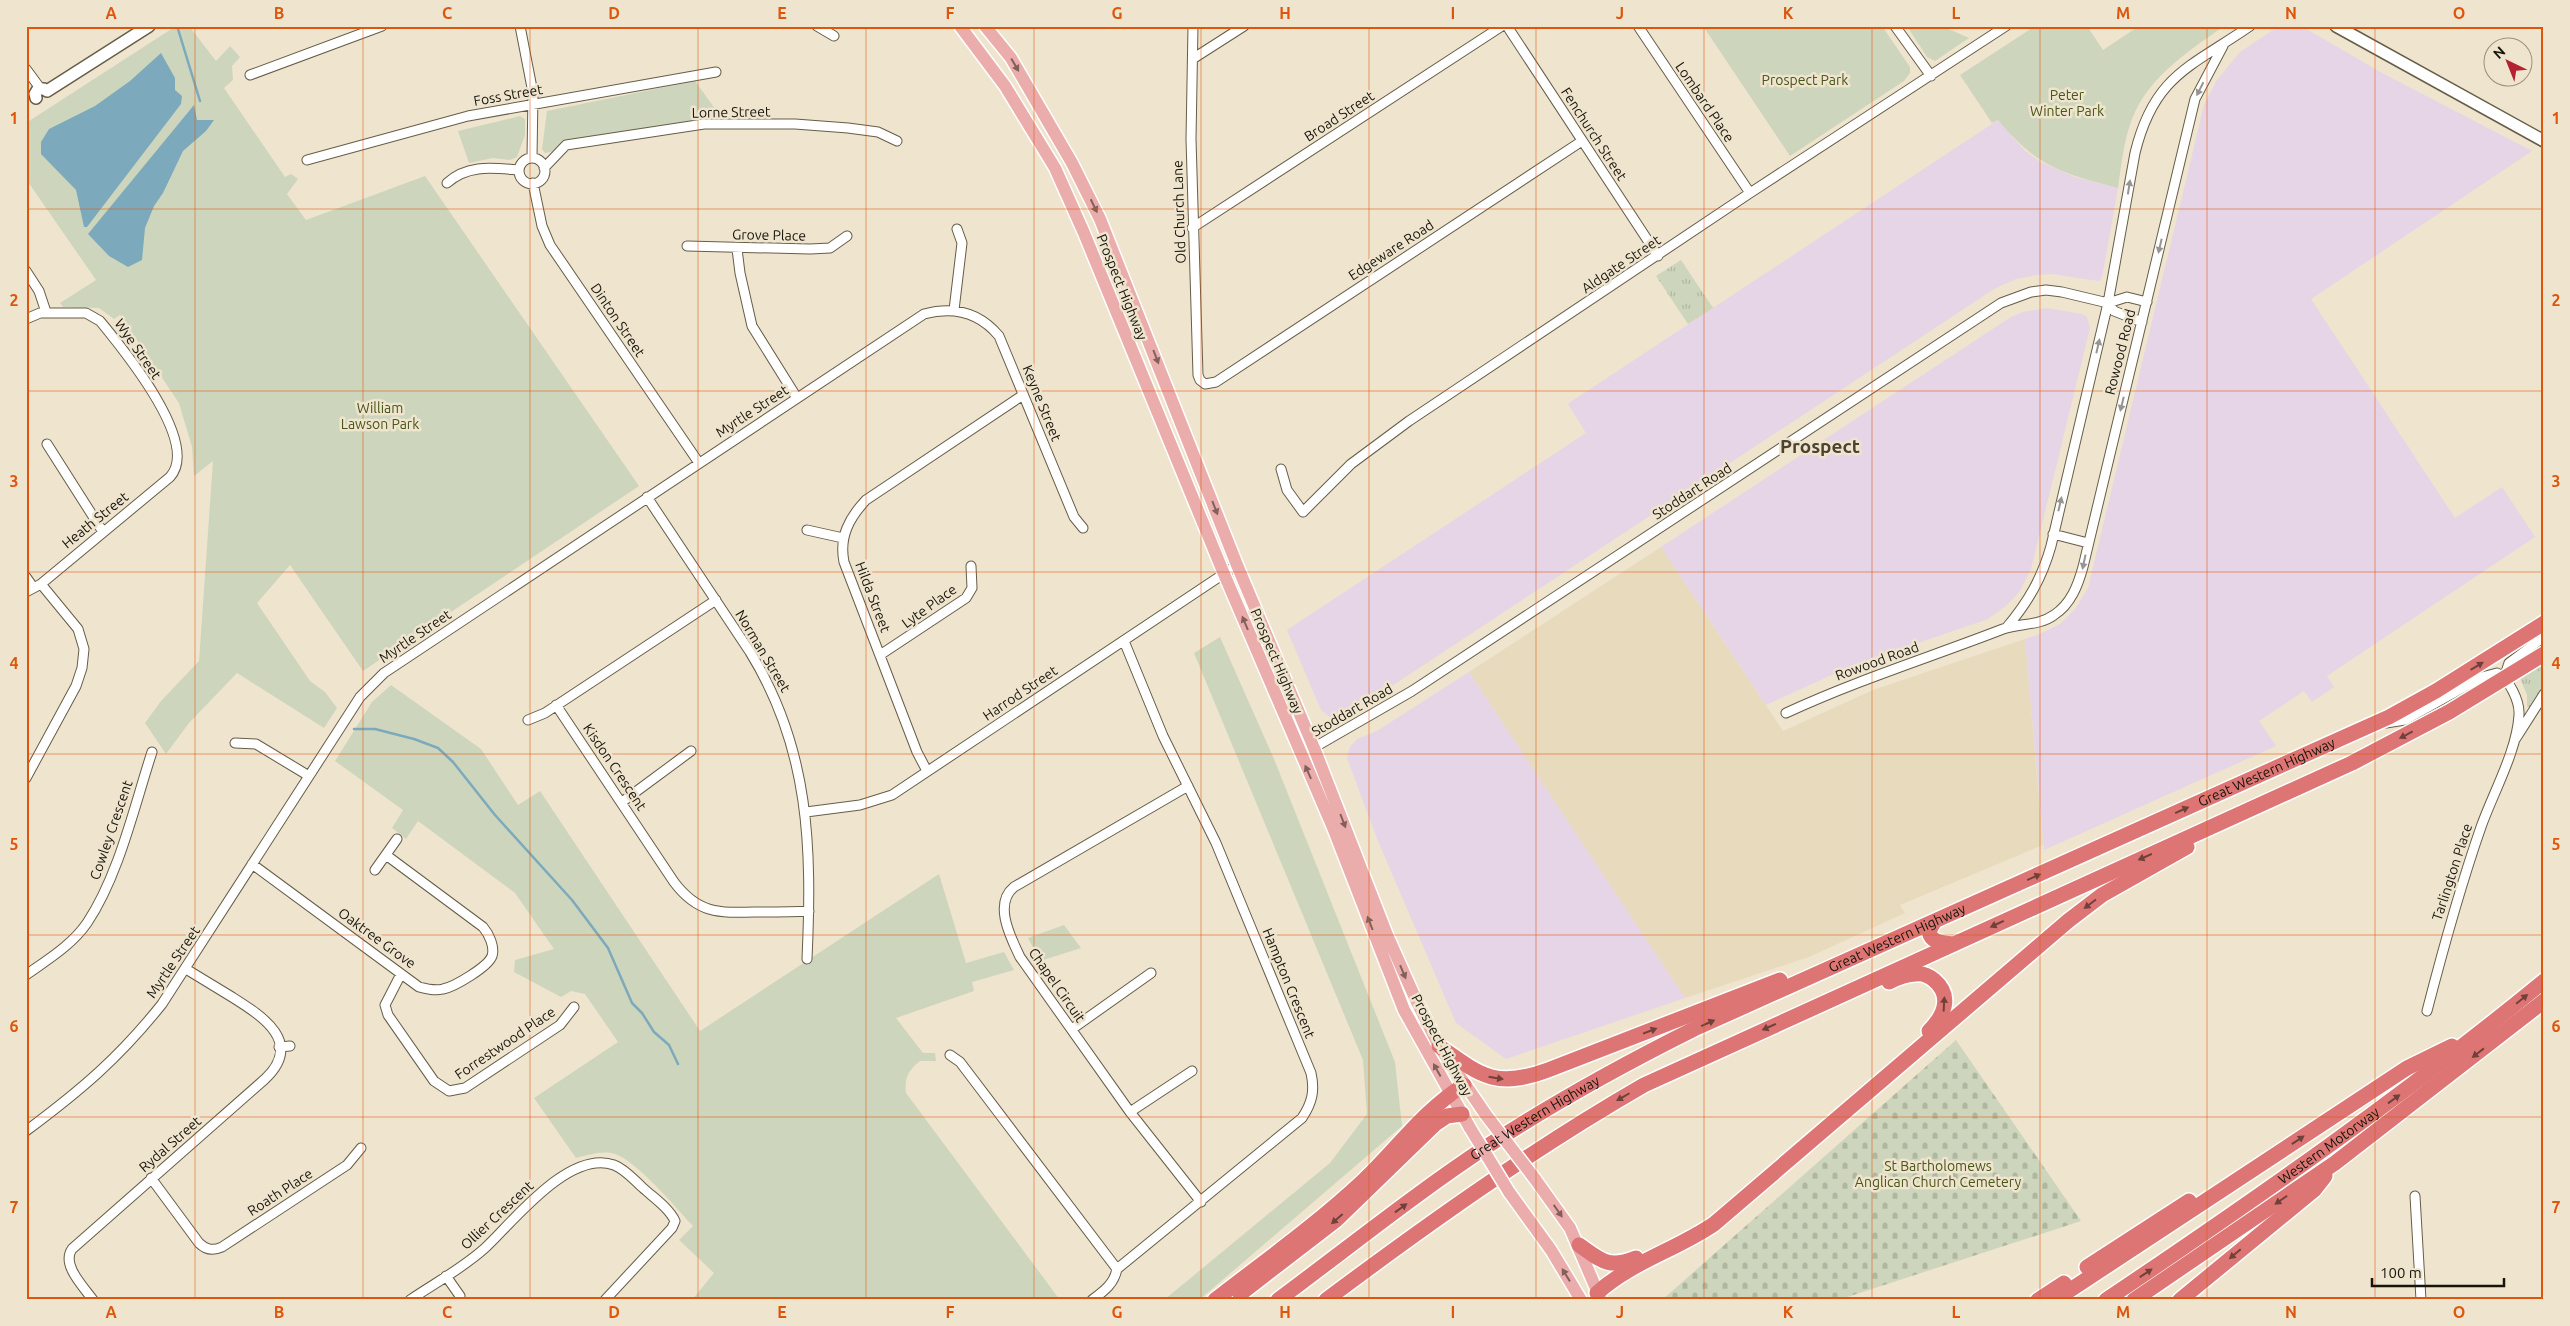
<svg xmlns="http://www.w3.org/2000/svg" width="2570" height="1326" font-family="Ubuntu,sans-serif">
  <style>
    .built { fill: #e8dabc }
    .industrial { fill: #e5d5e7 }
    .grass { fill: url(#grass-tufts) }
    .cemetery { fill: url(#cemetery-stones) }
    .green { fill: #cdd6bc }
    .water { fill: #7caabc }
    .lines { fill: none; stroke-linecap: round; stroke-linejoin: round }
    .stream { stroke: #7caabc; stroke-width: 2.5 }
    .street-casing { stroke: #665d49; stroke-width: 11 }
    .secondary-casing { stroke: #665d49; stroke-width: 14 }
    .primary-casing { stroke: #fff; stroke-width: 15 }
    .highway-casing { stroke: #fff; stroke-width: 18 }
    .street { stroke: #fff; stroke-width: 9 }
    .secondary { stroke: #fff; stroke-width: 11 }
    .primary { stroke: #ebacac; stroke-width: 12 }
    .highway { stroke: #dd7574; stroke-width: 15 }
    .primary-bridge-casing { stroke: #fff; stroke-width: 15; stroke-linecap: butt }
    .primary-bridge { stroke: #ebacac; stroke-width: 12 }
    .oneway { fill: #81605c }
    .oneway2 { fill: #979592 }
    .oneway3 { fill: #70403b }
    .grid { fill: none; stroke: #de560c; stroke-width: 1; stroke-opacity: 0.55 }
    .labels { text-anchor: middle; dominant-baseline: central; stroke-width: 5; stroke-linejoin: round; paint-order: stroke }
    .park-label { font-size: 14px; fill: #48561a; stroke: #efe4cd }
    .street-label { font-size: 14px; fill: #17140c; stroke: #efe4cd }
    .district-label { font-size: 19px; font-weight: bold; fill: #4b4330; stroke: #efe4cd }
    .neatline { fill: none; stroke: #de560c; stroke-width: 2 }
    .grid-label { font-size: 16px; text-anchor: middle; font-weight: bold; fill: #de560c }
  </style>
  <defs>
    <pattern id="grass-tufts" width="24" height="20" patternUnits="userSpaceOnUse" patternTransform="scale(1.25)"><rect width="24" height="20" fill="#cdd6bc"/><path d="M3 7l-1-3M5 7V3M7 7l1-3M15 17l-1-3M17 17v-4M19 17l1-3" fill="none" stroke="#afb7a0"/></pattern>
    <pattern id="cemetery-stones" width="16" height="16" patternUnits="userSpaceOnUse" patternTransform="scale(1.25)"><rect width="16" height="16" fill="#cdd6bc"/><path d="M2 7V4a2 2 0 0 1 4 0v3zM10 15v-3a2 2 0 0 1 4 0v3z" fill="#afb7a0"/></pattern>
  </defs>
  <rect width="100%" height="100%" fill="#efe4cd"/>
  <!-- built -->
  <path class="built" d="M1661 547 1783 731 1873 690 2025 639 2043 845 1900 905 1905 913 1809 957 1685 998 1469 672Z"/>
  <!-- industrial -->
  <path class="industrial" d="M2279 26 2303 27 2384 74 2532 151 2311 299 2455 518 2502 487 2535 537 2327 676 2334 687 2312 702 2304 691 2259 721 2276 746 2044 850 2025 639 2040 634 2060 624 2076 608 2088 588 2204 105 2217 80 2240 52Z
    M1998 120 2025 151 2041 162 2075 177 2118 188 2102 278 2099 281 2051 274 2036 275 2016 279 1994 289 1366 703 1337 716 1330 717 1321 710 1287 630 1586 433 1568 404 1569 403Z
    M2047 308 2082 314 2087 317 2090 328 2031 569 2020 591 2006 606 1988 619 1851 666 1766 705 1661 547 2011 317 2023 312Z
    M1469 672 1685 998 1506 1059 1456 1023 1378 841 1347 758 1350 747 1357 739 1377 731Z"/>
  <!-- grass -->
  <path class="grass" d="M1681 260 1713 308 1688 324 1656 276Z
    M2544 661V684L2530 707H2527V695L2520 678Z"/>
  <!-- cemetery -->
  <path class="cemetery" d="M1956 1040 2081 1221 1838 1300H1662Z"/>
  <!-- green -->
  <path class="green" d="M176 26H189L216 61 230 46 240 57 232 66 233 80 224 88 285 177 291 174 298 179 287 194 306 220 425 176 639 486 363 671 290 565 257 603 310 681 325 692 337 708 324 728 237 673 189 723 166 754 145 723 161 701 199 661 213 461 194 476 192 447 179 403 120 315 114 319 99 308 63 307 60 303 96 280 26 179V123Z
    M1703 26H1882L1910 67V73L1904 81 1790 156Z
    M1907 26H1942L1969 38 1935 61 1927 57Z
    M2035 26H2087L2103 50 2139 26H2224C2186 53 2143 80 2129 128 2123 147 2121 168 2118 188 2062 173 2037 167 1998 120L1992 123 1960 75Z
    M695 81 721 117 565 141 551 152 545 153 542 149 547 111Z
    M520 116 525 119V135L517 157 510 160 493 158 469 163 458 131Z
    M1220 637 1274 759 1395 1062 1402 1126 1199 1300H1164L1330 1163 1367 1114 1363 1060 1194 653Z
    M391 685 481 749 518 805 540 791 700 1031 939 874 966 963 1004 952 1014 970 972 982 974 991 896 1018 923 1053H935L936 1061H920C909 1070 904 1077 906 1093L1060 1300H692L714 1273 679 1240 693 1226C675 1207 638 1162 615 1154 603 1150 588 1155 576 1158L534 1098 618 1042 585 994 571 991 561 997 514 972 515 960 554 949 515 893 418 821 406 839 392 828 403 810 335 761 372 702Z
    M1064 925 1081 948 1040 961 1028 938Z"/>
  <!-- water -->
  <path class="water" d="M161 53 175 78V90L182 96 181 104 87 227H84L76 190 41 154V142L49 129 95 106 130 81Z
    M194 105 197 120H214L206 131 183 151 163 193 154 206 145 228 142 260 128 267 109 256 88 234Z"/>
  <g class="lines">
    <!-- stream -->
    <path class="stream" d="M178 29 200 101
      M354 729H375L414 739 438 748 453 762 495 815 572 900 608 948 632 1003 642 1013 654 1032 669 1045 678 1064"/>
    <!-- street casing -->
    <g class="street-casing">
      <path id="street" d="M520 26 533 93 532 158
        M817 26 834 36
        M1193 26 1191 139 1198 375 1200 380 1205 384 1216 382 1582 141
        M1507 26 1658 256
        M1638 26 1750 193
        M1895 26 1931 76
        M1194 58 1244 26
        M26 69 40 88
        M250 75 382 26
        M519 171a13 13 0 1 1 26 0a13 13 0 1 1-26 0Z
        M307 160 468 116 716 72
        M544 168 566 145 704 124H795L848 128 878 132 897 141
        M447 183C468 164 493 168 519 170
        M533 183 542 226 550 245 699 463
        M1192 228 1502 26
        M687 246 810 249 830 248 847 236
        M737 249 740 273 752 326 797 398
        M26 271 39 291 46 312
        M2108 303 2114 311 2142 322
        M954 310 962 243 957 229
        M26 319 40 313H86L100 321C123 349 201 443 170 477L41 584 26 592
        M47 444 103 532
        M1281 469 1287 490 1303 512 1351 464 1409 421 1750 193 2006 26
        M647 497 750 652C810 749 812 848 807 959
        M807 530 843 538
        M2053 534 2088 543
        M26 577 33 587
        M2007 627C2028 602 2042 578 2051 546L2108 303 2135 153C2154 75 2191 67 2250 26
        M880 655 966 598 972 588 971 566
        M2504 678 2509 663 2544 637
        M556 705 674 882C698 914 719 913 756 912 773 912 791 912 809 911
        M1786 713C1857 680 1931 657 2003 629 2020 623 2039 626 2054 615 2071 604 2078 585 2083 567L2195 99 2223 46
        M528 720 545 713 716 600
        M2386 723 2405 720 2482 677 2497 673C2509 678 2520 702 2519 715 2517 751 2493 793 2481 827 2460 887 2443 949 2427 1011
        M2516 738 2544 694
        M235 743 256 744 309 776
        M1301 755 1412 691 2001 303 2031 292 2046 290 2062 292 2108 303 2127 297 2147 302
        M927 771 917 752 844 562C839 537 849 518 866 500L1023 395
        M26 778 76 686 82 668 84 649 78 629 41 584
        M1188 786 1014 887C993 904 1011 938 1020 957L1130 1112 1201 1202
        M622 802 691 751
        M806 812 860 805 892 795 1237 565
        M252 864 419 987C427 989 435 991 443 989 454 987 488 967 492 956 495 947 489 934 483 927L386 855
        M375 870 397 839
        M401 974 385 1005 388 1015 434 1081 449 1091 465 1088 560 1025 574 1007
        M26 975C47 960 72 945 87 923 119 875 134 807 152 752
        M1072 1029 1151 973
        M279 1047 290 1046
        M950 1055 960 1062 1117 1269
        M1130 1112 1192 1071
        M26 1131C81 1090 119 1058 162 1004L360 697 384 673 924 314C954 306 979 312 999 336L1074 517 1083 528
        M151 1178 199 1243C206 1250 213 1251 222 1247L347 1165 361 1148
        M2415 1196 2421 1300
        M446 1276 460 1296
        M93 1300C84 1287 61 1265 72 1249L265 1079C304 1042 262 1016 232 997 217 988 201 978 186 969
        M410 1300C435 1283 463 1268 485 1248 513 1222 569 1149 614 1165 625 1169 634 1180 643 1188 654 1198 669 1208 675 1221L672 1228 605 1300
        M1092 1300C1104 1291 1114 1284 1117 1269L1302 1118C1312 1103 1315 1091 1311 1073L1216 843 1163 736 1124 641"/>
    </g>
    <!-- secondary casing -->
    <g class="secondary-casing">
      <path id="secondary" d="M2336 26 2544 141
        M47 91 149 26
        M36 98 35 94 38 89H44L47 91"/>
    </g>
    <!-- primary casing -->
    <g class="primary-casing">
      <path id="primary" d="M960 26 1005 86 1055 168 1084 233 1224 574 1334 830 1404 1010 1470 1128
        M985 26 1011 58 1072 163 1100 219 1237 565 1314 748 1387 935 1416 1000 1439 1046 1486 1115
        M1535 1179 1570 1228 1601 1300
        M1509 1192 1551 1250 1581 1300"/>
    </g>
    <!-- highway casing -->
    <g class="highway-casing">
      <g id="highway">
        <path d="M1934 922 1929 931C1931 943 1942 943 1953 944"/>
        <path d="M1889 982C1897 978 1906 974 1916 974 1922 973 1929 976 1934 980 1953 996 1944 1016 1929 1031"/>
        <path d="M1439 1046C1481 1076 1496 1089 1548 1070L1780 980"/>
        <path d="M1579 1245C1602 1261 1608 1269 1636 1258"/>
        <path d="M2087 1267 2189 1201"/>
        <path d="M1597 1293C1631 1262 1676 1250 1714 1224L2068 921 2102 895 2187 847"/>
        <path d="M1240 1294 1336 1220 1435 1124 1447 1116 1462 1114"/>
        <path d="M1215 1300C1265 1261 1316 1225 1362 1182 1396 1150 1424 1110 1464 1085"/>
        <path id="s1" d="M1278 1300C1348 1248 1416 1193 1489 1145 1555 1102 1624 1064 1694 1029L2389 717 2436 691 2544 623"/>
        <path d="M1326 1300C1429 1223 1533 1149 1644 1085L2352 763 2449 712 2544 654"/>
        <path d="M2038 1300 2064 1283"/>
        <path d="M2055 1300 2407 1068 2452 1046"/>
        <path id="s2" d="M2106 1300C2256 1199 2404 1096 2544 981"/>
        <path d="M2134 1300 2335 1163 2544 1001"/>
        <path d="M2180 1300 2314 1190 2325 1176"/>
      </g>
    </g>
    <!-- street -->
    <use href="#street" class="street"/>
    <!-- secondary -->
    <use href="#secondary" class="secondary"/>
    <!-- primary -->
    <use href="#primary" class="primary"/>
    <!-- highway -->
    <use href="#highway" class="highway"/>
    <!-- primary-bridge casing -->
    <g class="primary-bridge-casing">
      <path id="primary-bridge" d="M1486 1115 1535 1179
        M1470 1128 1509 1192"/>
    </g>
    <!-- primary-bridge -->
    <use href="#primary-bridge" class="primary-bridge"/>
  </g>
  <!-- one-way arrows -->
  <defs><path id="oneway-solid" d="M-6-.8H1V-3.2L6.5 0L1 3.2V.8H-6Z" transform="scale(1.25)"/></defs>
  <g class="oneway">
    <use href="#oneway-solid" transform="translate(1015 65) rotate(60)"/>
    <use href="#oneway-solid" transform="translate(1094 206) rotate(64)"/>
    <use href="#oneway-solid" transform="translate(1156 357) rotate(69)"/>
    <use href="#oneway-solid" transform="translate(1215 508) rotate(69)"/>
    <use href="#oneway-solid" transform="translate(1245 623) rotate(-113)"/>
    <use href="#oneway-solid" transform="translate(1308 772) rotate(-114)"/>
    <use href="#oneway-solid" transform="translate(1343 821) rotate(69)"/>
    <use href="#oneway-solid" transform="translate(1370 923) rotate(-111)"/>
    <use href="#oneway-solid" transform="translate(1403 972) rotate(67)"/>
    <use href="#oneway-solid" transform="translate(1437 1070) rotate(-119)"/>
    <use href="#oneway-solid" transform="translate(1558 1211) rotate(55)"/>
    <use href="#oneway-solid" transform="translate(1566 1275) rotate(-122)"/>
  </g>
  <g class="oneway2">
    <use href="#oneway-solid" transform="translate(2200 89) rotate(117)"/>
    <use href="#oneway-solid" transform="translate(2129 187) rotate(-81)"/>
    <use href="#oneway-solid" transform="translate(2160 246) rotate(103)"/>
    <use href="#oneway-solid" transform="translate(2098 346) rotate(-77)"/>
    <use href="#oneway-solid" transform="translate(2122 404) rotate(104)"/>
    <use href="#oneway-solid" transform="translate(2060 504) rotate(-77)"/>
    <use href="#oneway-solid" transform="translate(2084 562) rotate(102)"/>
  </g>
  <g class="oneway3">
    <use href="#oneway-solid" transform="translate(2477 666) rotate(-31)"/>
    <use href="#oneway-solid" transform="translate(2406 735) rotate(152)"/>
    <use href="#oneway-solid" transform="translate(2182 810) rotate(-24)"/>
    <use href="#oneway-solid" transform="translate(2145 857) rotate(156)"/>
    <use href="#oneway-solid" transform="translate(2034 877) rotate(-24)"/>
    <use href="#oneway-solid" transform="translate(2090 904) rotate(143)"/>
    <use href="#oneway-solid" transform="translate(1997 924) rotate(155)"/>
    <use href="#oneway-solid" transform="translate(2522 999) rotate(-39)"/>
    <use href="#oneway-solid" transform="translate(1944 1004) rotate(-87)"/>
    <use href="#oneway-solid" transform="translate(1708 1023) rotate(-24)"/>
    <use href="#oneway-solid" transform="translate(1769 1027) rotate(156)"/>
    <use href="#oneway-solid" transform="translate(1650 1031) rotate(-21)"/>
    <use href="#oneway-solid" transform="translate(2478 1053) rotate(142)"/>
    <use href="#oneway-solid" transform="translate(1496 1078) rotate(9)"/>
    <use href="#oneway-solid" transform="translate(1623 1097) rotate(150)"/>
    <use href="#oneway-solid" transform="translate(2394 1099) rotate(-36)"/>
    <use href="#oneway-solid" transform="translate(2298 1140) rotate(-34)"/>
    <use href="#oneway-solid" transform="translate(2281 1200) rotate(145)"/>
    <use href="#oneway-solid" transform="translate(1401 1208) rotate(-36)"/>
    <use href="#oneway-solid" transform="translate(1337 1219) rotate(139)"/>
    <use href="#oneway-solid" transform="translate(2235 1254) rotate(140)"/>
    <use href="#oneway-solid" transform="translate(2146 1273) rotate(-34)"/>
  </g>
  <!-- grid -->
  <path class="grid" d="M195 26V1300M363 26V1300M530 26V1300M698 26V1300M866 26V1300M1034 26V1300M1201 26V1300M1369 26V1300M1536 26V1300M1704 26V1300M1872 26V1300M2040 26V1300M2207 26V1300M2375 26V1300M26 209H2544M26 391H2544M26 572H2544M26 754H2544M26 935H2544M26 1117H2544"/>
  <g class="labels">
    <!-- park labels -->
    <g class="park-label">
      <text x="1805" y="80">Prospect Park</text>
      <text x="2067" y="95">Peter<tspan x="2067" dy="16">Winter Park</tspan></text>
      <text x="380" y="408">William<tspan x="380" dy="16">Lawson Park</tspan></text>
      <text x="1938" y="1166">St Bartholomews<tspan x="1938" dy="16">Anglican Church Cemetery</tspan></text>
    </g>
    <!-- street labels -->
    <g class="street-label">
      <text transform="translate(508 95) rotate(-10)">Foss Street</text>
      <text transform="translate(1705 102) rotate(56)">Lombard Place</text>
      <text transform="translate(731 112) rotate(-1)">Lorne Street</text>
      <text transform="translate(1339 116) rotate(-33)">Broad Street</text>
      <text transform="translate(1594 134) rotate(57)">Fenchurch Street</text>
      <text transform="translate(1179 212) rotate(-92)">Old Church Lane</text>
      <text transform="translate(769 235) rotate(1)">Grove Place</text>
      <text transform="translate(1391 250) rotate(-33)">Edgeware Road</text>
      <text transform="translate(1621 264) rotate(-34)">Aldgate Street</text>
      <text transform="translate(1122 287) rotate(68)">Prospect Highway</text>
      <text transform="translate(618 320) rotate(56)">Dinton Street</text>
      <text transform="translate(138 349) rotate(55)">Wye Street</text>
      <text transform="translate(2120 352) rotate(-76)">Rowood Road</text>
      <text transform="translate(1042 403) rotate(68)">Keyne Street</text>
      <text transform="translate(752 411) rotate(-33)">Myrtle Street</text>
      <text transform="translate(1692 491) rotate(-33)">Stoddart Road</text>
      <text transform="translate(95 520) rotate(-39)">Heath Street</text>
      <text transform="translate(873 597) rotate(69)">Hilda Street</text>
      <text transform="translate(929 606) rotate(-36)">Lyte Place</text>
      <text transform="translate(415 636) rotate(-34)">Myrtle Street</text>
      <text transform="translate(763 651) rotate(59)">Norman Street</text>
      <text transform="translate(1277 661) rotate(67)">Prospect Highway</text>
      <text transform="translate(1877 661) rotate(-20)">Rowood Road</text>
      <text transform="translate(1020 693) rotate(-34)">Harrod Street</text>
      <text transform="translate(1352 710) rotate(-30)">Stoddart Road</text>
      <text transform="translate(615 767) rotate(56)">Kisdon Crescent</text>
      <text stroke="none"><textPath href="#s1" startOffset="1125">Great Western Highway</textPath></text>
      <text transform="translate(111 830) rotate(-71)">Cowley Crescent</text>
      <text transform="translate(2452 872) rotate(-72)">Tarlington Place</text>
      <text transform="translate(377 938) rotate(36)">Oaktree Grove</text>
      <text stroke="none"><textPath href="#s1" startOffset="720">Great Western Highway</textPath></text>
      <text transform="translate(173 962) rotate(-56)">Myrtle Street</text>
      <text transform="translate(1289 983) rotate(68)">Hampton Crescent</text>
      <text transform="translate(1057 985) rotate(55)">Chapel Circuit</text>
      <text transform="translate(505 1043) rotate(-34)">Forrestwood Place</text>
      <text transform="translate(1442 1045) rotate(62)">Prospect Highway</text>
      <text stroke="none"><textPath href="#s1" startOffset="315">Great Western Highway</textPath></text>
      <text transform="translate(170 1144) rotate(-41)">Rydal Street</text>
      <text stroke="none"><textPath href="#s2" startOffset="271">Western Motorway</textPath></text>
      <text transform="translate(280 1192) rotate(-33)">Roath Place</text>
      <text transform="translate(497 1215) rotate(-43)">Ollier Crescent</text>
    </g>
    <!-- district labels -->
    <g class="district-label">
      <text x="1820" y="446">Prospect</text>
    </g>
  </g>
  <!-- border -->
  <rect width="2570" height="1326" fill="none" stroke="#efe4cd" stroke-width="55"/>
  <!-- north arrow -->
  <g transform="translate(2508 62) rotate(317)"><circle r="24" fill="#efe4cd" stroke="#999180"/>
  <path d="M0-4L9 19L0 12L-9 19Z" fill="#b32133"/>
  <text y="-8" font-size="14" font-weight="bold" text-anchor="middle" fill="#17140c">N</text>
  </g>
  <!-- scale -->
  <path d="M2372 1278v8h132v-8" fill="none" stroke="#17140c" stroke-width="2.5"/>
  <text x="2380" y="1278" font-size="15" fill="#17140c" stroke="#efe4cd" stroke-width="4" paint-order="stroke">100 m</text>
  <rect x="28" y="28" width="2514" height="1270" class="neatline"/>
  <g class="grid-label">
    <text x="111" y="19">A</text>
    <text x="279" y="19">B</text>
    <text x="447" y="19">C</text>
    <text x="614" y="19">D</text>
    <text x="782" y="19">E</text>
    <text x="950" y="19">F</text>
    <text x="1117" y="19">G</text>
    <text x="1285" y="19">H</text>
    <text x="1453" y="19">I</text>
    <text x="1620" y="19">J</text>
    <text x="1788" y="19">K</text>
    <text x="1956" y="19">L</text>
    <text x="2123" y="19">M</text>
    <text x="2291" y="19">N</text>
    <text x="2459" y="19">O</text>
    <text x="14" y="124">1</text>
    <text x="2556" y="124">1</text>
    <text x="14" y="306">2</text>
    <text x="2556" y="306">2</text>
    <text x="14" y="487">3</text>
    <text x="2556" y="487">3</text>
    <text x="14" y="669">4</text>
    <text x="2556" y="669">4</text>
    <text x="14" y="850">5</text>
    <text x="2556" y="850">5</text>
    <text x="14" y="1032">6</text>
    <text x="2556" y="1032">6</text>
    <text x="14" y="1213">7</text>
    <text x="2556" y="1213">7</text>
    <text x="111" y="1318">A</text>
    <text x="279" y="1318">B</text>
    <text x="447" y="1318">C</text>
    <text x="614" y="1318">D</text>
    <text x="782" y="1318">E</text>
    <text x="950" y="1318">F</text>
    <text x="1117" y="1318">G</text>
    <text x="1285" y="1318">H</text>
    <text x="1453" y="1318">I</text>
    <text x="1620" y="1318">J</text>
    <text x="1788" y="1318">K</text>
    <text x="1956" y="1318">L</text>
    <text x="2123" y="1318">M</text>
    <text x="2291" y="1318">N</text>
    <text x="2459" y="1318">O</text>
  </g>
</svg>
